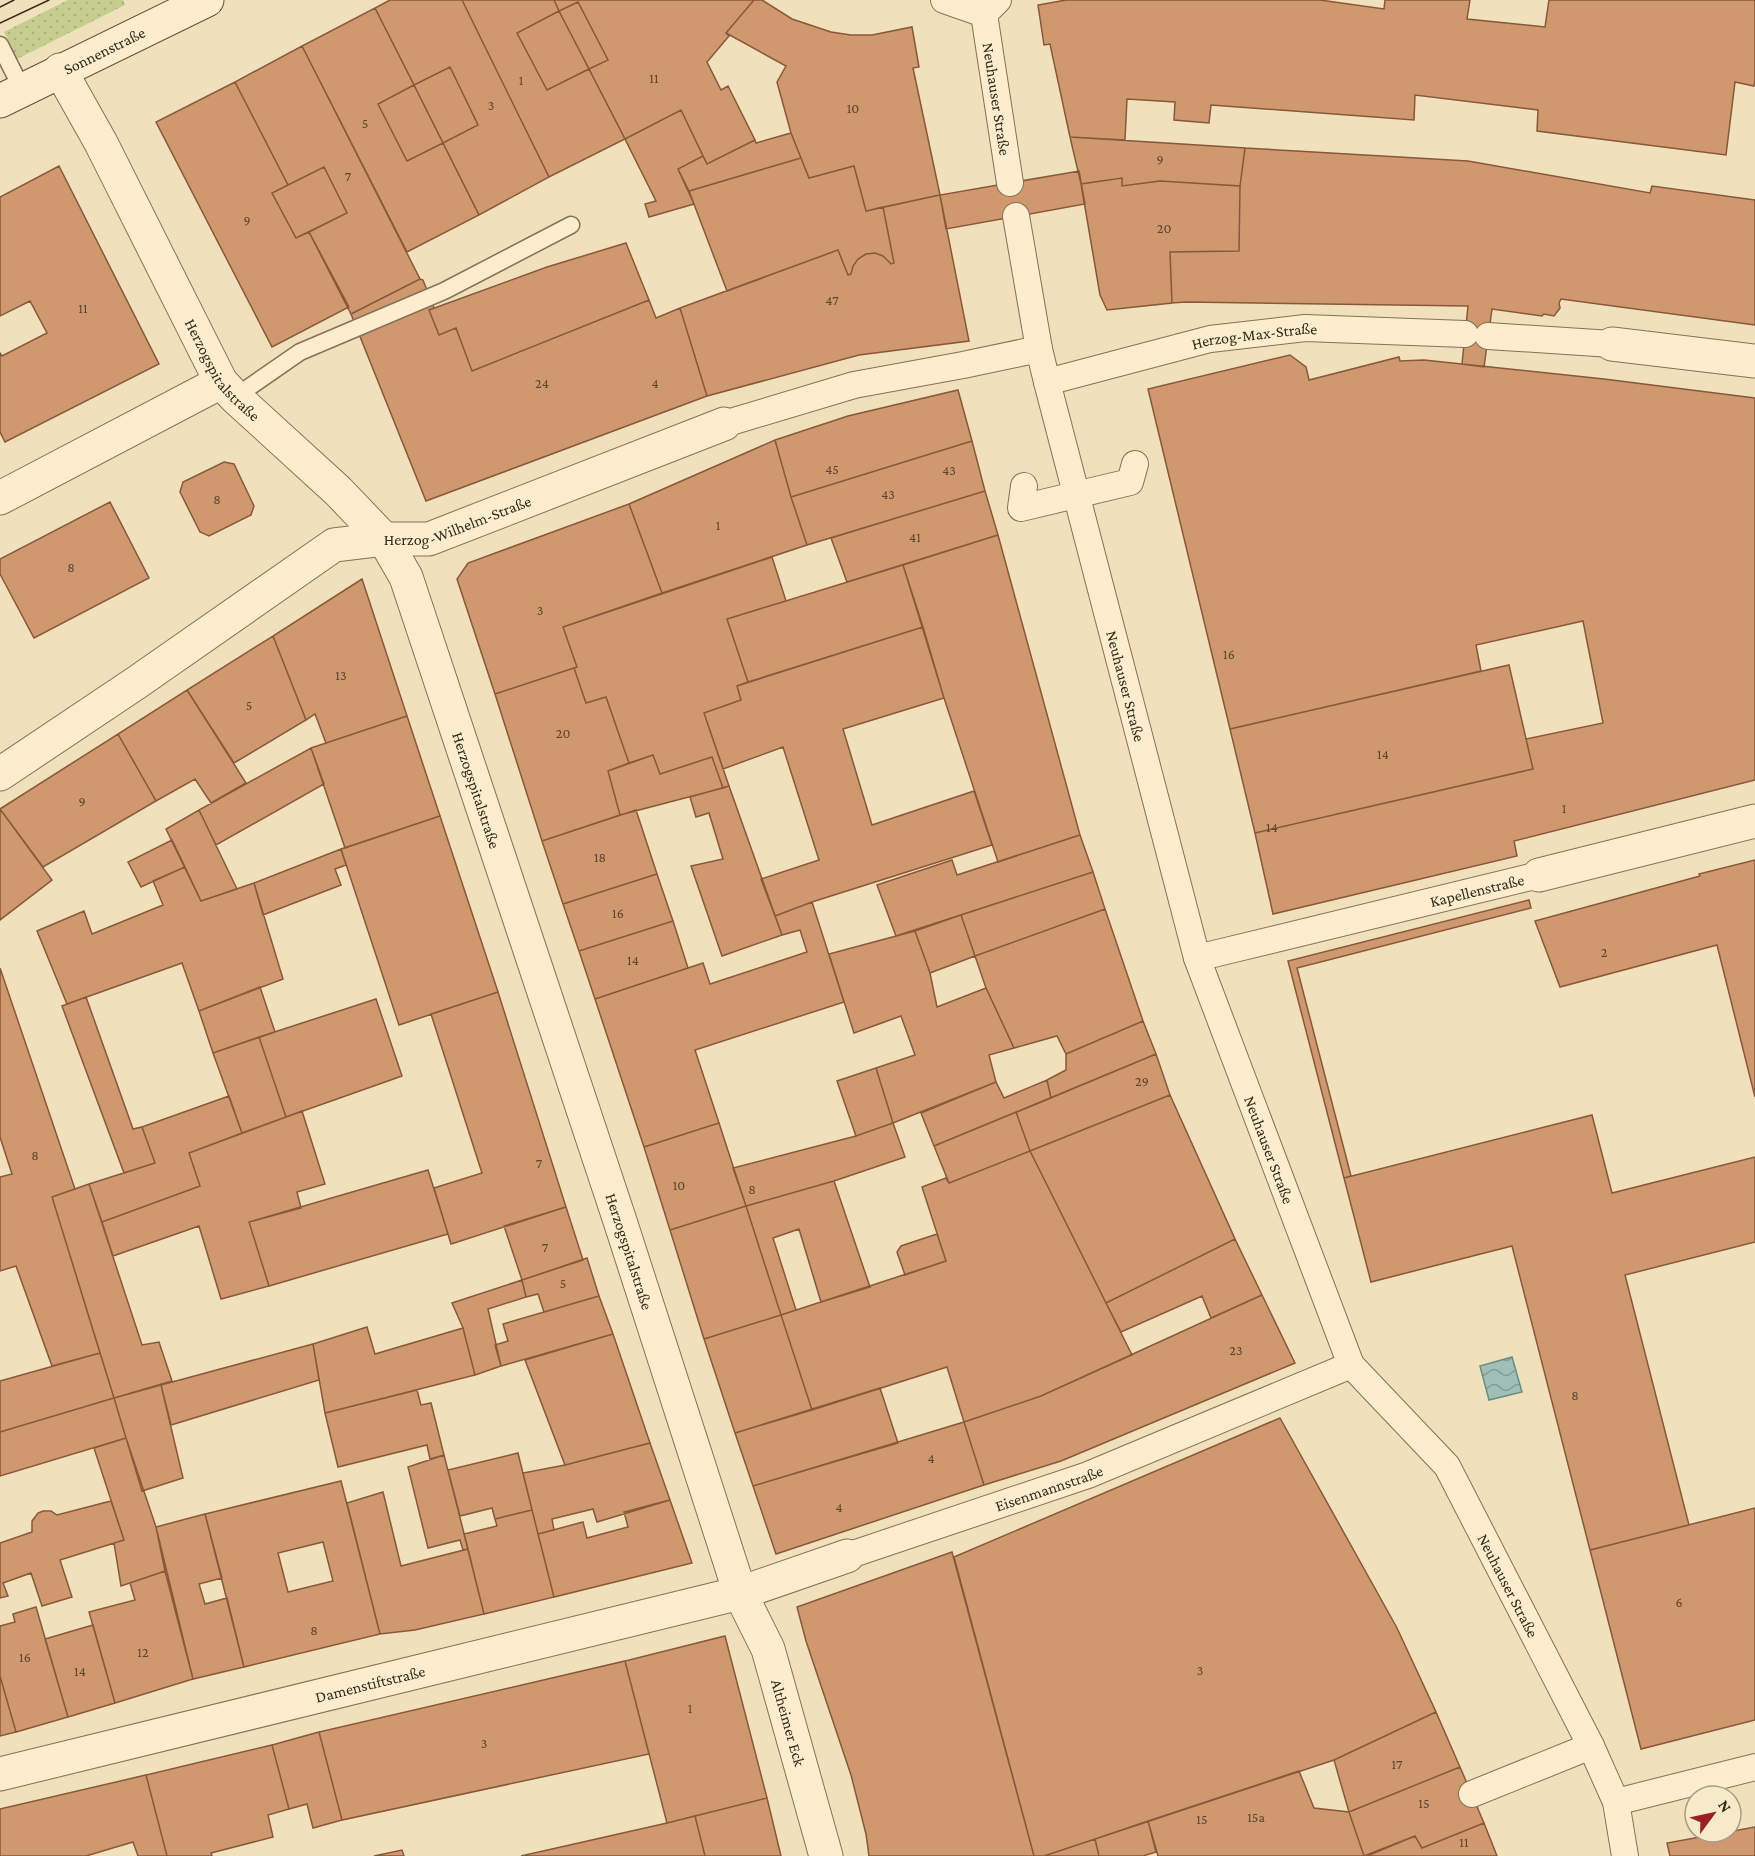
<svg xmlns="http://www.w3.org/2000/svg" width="1755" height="1856" font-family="'Crimson Pro',serif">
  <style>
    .grass { fill: url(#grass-dots) }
    .water { fill: url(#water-waves); stroke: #678e84; stroke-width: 1.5 }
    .building { fill: #d0986f; stroke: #885839; stroke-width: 1.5; fill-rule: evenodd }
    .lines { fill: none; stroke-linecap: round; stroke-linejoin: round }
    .service-casing { stroke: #887054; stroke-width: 19 }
    .pedestrian-casing { stroke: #887054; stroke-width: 28 }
    .minor-casing { stroke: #887054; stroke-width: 35 }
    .secondary-casing { stroke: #695138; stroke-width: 35 }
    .service { stroke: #fbedce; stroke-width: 16 }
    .pedestrian { stroke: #fbedce; stroke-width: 26 }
    .minor { stroke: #fbedce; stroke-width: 33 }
    .secondary { stroke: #fbedce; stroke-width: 33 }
    .tram { stroke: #36281a; stroke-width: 1.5 }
    .labels { text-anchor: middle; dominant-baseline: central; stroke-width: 6; stroke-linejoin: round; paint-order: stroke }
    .number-label { font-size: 14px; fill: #5c442f }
    .street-label { font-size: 16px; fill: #36281a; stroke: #f7eacb }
  </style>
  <defs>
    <pattern id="grass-dots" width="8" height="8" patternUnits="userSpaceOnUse" patternTransform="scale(1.5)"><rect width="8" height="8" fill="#c6ce8f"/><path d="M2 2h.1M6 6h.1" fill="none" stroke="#abb17b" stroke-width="1.8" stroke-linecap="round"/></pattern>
    <pattern id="water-waves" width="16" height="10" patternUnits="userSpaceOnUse" patternTransform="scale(1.5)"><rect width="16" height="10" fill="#a0c0b7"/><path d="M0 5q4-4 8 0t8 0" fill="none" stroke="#839c94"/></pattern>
  </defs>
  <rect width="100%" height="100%" fill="#f0e0bb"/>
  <!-- grass -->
  <path class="grass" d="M68 0H123L125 5 17 59 4 32Z"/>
  <!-- water -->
  <path class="water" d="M1512 1357 1522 1392 1489 1400 1480 1366Z"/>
  <!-- building -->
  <path class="building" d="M390 0H462L549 177 479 215 443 143 478 125 450 67 414 85 375 8Z
    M462 0H554L559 11 517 33 547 90 589 69 625 139 549 177Z
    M554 0H754L726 33 729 36 707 62 721 90 728 86 755 140 707 164 681 110 625 139 589 69 608 60 578 2 559 11Z
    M754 0H762L792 19 831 32 851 35H872L912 27 919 67 913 68 940 195 866 211 854 166 809 178 791 133 777 82 786 66 726 33Z
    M1066 0H1320L1384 9 1385 0H1470L1467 19 1545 27 1549 0H1755V81L1754 86 1735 82 1726 155 1537 131 1538 110 1415 95 1414 120 1211 105 1209 123 1174 120 1175 102 1127 99 1125 140 1070 137 1050 44 1044 45 1038 5Z
    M578 2 608 60 589 69 559 11Z
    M375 8 414 85 378 104 407 161 443 143 479 215 407 252 302 46Z
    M559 11 589 69 547 90 517 33Z
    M302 46 420 279 351 314 309 232 347 213 324 167 288 185 235 82Z
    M450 67 478 125 443 143 414 85Z
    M235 82 288 185 272 193 296 238 309 232 349 307 272 347 156 122Z
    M414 85 443 143 407 161 378 104Z
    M681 110 703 156 678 169 694 204 649 217 645 204 656 201 625 139Z
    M791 133 801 158 689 191 678 169 703 156 707 164 755 140 756 143Z
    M1070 137 1245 148 1240 186 1160 181 1122 186V178L1081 184Z
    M1245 148 1468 161 1650 193 1652 186 1755 200V325L1561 299 1559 303 1560 308 1554 316 1544 314 1542 316 1492 309 1484 367 1462 364 1468 306 1186 302 1172 303 1170 252 1239 251 1240 186Z
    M801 158 809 178 854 166 866 211 883 207 894 263 891 264 883 256 875 253 866 254 858 259 853 266 851 274 848 275 838 250 727 291 689 191Z
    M59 166 159 364 5 442 0 432V353L2 356 47 333 30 301 0 316V197Z
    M324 167 347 213 296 238 272 193Z
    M1079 171 1085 204 946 229 940 195Z
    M1122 178V186L1160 181 1240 186 1239 251 1170 252 1172 303 1107 310 1100 295 1081 184Z
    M940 195 969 341 859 355 707 396 680 308 838 250 848 275 851 274 853 266 858 259 866 254 875 253 883 256 891 264 894 263 883 207Z
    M626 243 649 300 472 371 456 328 439 335 429 310 547 267Z
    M420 279 423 280 434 308 429 310 439 335 456 328 472 371 649 300 656 318 680 308 707 396 426 501 351 314Z
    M1290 355 1306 367 1309 380 1399 357 1400 361 1424 360 1604 379 1755 398V780L1514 841 1517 856 1273 914 1255 833 1533 769 1526 739 1603 723 1583 621 1476 645 1481 671 1230 729 1148 389Z
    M958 390 972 441 791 497 775 440 848 416Z
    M775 440 791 497 807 545 662 593 629 504Z
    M972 441 985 491 807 545 791 497Z
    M224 462 234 464 254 506 251 515 209 536 200 532 180 492 183 482Z
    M985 491 998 535 847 582 831 538Z
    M110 502 149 578 34 638 0 574V559Z
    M629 504 662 593 563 627 577 667 495 694 457 579 468 563Z
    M998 535 1080 835 998 862 944 698 903 565Z
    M772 557 786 601 727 619 748 682 737 686 741 700 704 713 729 786 723 788 712 757 660 774 653 755 629 763 606 697 586 703 574 668 577 667 563 627Z
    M903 565 923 627 748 682 727 619Z
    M362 579 407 716 326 743 315 714 306 720 273 636Z
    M923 627 944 698 843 729 872 825 974 791 992 845 812 902 775 916 761 879 819 860 783 747 723 769 704 713 741 700 737 686Z
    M273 636 306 720 234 763 187 690Z
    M1509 665 1533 769 1255 833 1230 729Z
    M574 668 586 703 606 697 629 763 608 771 620 815 542 841 495 694Z
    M187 690 246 783 211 803 195 779 156 801 118 734Z
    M407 716 440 816 345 848 311 748Z
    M118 734 156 801 43 867 0 809Z
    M311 748 324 784 216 845 199 810Z
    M653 755 660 774 712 757 723 788 620 815 608 771Z
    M729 786 782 935 722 956 691 866 723 859 709 813 696 817 690 797Z
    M0 809 52 880 0 920Z
    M199 810 237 889 201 901 166 829Z
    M636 810 657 874 563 904 542 841Z
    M440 816 498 992 399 1025 341 849Z
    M1080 835 1093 872 896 936 877 885 952 860 957 875Z
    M172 840 185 867 141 887 128 862Z
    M341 849 346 865 335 869 341 885 263 915 254 883Z
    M1755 860V1097L1717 945 1560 987 1535 921 1700 876 1699 874Z
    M185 867 201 901 254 883 283 979 199 1011 182 963 67 1004 37 931 84 911 92 934 163 905 153 881Z
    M1093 872 1105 909 975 956 961 915Z
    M657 874 673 921 579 951 563 904Z
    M1529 900 1531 908 1297 968 1351 1176 1344 1178 1288 961Z
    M812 902 844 1002 695 1050 719 1123 644 1147 595 999 703 963 710 984 807 952 800 930 782 935 775 916Z
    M1105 909 1143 1021 1066 1054 1057 1036 1014 1048 986 988 975 956Z
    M961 915 975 956 930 973 915 931Z
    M673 921 688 968 595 999 579 951Z
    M915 931 930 973 937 1007 986 988 1014 1048 989 1055 996 1082 893 1123 876 1068 915 1055 901 1016 854 1033 829 954Z
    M0 968 75 1189 52 1197 100 1353 52 1366 16 1266 0 1271V1177L12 1174 0 1137Z
    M260 987 275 1032 213 1053 199 1011Z
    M498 992 566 1207 451 1244 434 1188 482 1173 431 1014Z
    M86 997 133 1129 142 1127 155 1163 124 1173 62 1006Z
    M376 999 402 1076 286 1117 259 1037Z
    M1143 1021 1156 1054 1051 1098 1047 1080 1066 1070V1054Z
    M259 1037 286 1117 242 1133 213 1053Z
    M1156 1054 1170 1095 1030 1151 1016 1112Z
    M876 1068 893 1123 856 1136 837 1081Z
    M1047 1080 1051 1098 934 1146 921 1113 996 1082 1004 1098Z
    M1170 1095 1235 1239 1106 1303 1030 1151Z
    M229 1096 242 1133 189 1153 200 1186 102 1222 89 1184 155 1163 142 1127Z
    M302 1111 325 1184 297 1192 301 1208 249 1222 269 1286 221 1299 199 1226 113 1256 102 1222 200 1186 189 1153Z
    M1016 1112 1030 1151 949 1183 934 1146Z
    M1592 1115 1612 1193 1755 1157V1242L1625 1275 1689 1525 1590 1550 1512 1246 1371 1282 1344 1178Z
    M719 1123 746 1206 670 1230 644 1147Z
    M893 1123 905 1157 834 1181 746 1206 733 1168 856 1136Z
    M1030 1151 1132 1355 1041 1396 964 1422 947 1367 812 1410 781 1315 946 1261 922 1187 946 1178 949 1183Z
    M428 1170 448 1234 269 1286 249 1222Z
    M834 1181 870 1287 821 1302 799 1229 773 1238 796 1310 781 1315 746 1206Z
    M89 1184 142 1345 159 1342 172 1381 114 1398 52 1197Z
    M746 1206 781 1315 704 1339 670 1230Z
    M566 1207 583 1260 522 1280 504 1226Z
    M937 1234 946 1261 905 1275 897 1252 901 1246Z
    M1235 1239 1262 1295 1211 1318 1202 1296 1121 1332 1106 1303Z
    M587 1258 599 1296 544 1312 538 1294 526 1297 522 1280Z
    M522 1280 526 1297 488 1309 501 1366 475 1375 463 1328 452 1303Z
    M1262 1295 1295 1363 1061 1461 984 1485 964 1422 1041 1396Z
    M599 1296 613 1334 501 1366 495 1345 508 1341 503 1324Z
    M781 1315 812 1410 735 1433 704 1339Z
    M367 1327 375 1354 463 1328 475 1375 325 1413 313 1344Z
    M613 1334 650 1443 565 1465 525 1360Z
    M313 1344 319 1380 171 1425 161 1385Z
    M100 1353 114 1398 0 1432V1381Z
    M161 1385 183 1478 142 1491 114 1398Z
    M880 1388 898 1443 753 1486 735 1433Z
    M417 1390 421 1405 431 1403 444 1455 430 1459 427 1445 338 1467 325 1413Z
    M114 1398 126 1438 0 1476V1432Z
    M1280 1418 1397 1628 1436 1712 1334 1760 1044 1856H1034L954 1557Z
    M964 1422 984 1485 776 1554 753 1486Z
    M126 1438 156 1527 165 1571 121 1586 114 1543 124 1540 94 1448Z
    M650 1443 670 1500 597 1522 593 1509 552 1519 554 1530 538 1534 523 1473 565 1465Z
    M518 1453 532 1510 495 1519 492 1508 460 1516 448 1470Z
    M444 1455 468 1549 463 1550 460 1540 428 1548 408 1467Z
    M341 1481 380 1634 244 1667 205 1514ZM323 1542 333 1581 288 1592 278 1553Z
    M383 1492 401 1566 468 1549 484 1614 415 1630 380 1634 347 1503Z
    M670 1500 692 1563 554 1597 538 1534 583 1522 587 1538 628 1527 624 1512Z
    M111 1501 124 1540 60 1560 72 1597 42 1606 31 1573 3 1583 8 1596 0 1598V1543L32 1532V1521L38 1513 43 1511H51L57 1515Z
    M1755 1508V1720L1641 1749 1590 1550Z
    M532 1510 554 1597 484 1614 464 1534 497 1526 495 1519Z
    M205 1514 222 1578 199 1584 205 1604 227 1598 244 1667 193 1679 156 1527Z
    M952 1552 1034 1856H869L866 1834 851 1775 806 1641 797 1607Z
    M165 1571 193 1679 115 1703 89 1612 135 1600 130 1583Z
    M36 1607 68 1717 16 1732 0 1676V1626L15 1622 13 1614Z
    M93 1625 115 1703 68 1717 45 1639Z
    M725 1636 767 1798 667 1823 625 1661Z
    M625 1661 649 1754 342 1820 319 1732Z
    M0 1676 16 1732 0 1736Z
    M1436 1712 1460 1767 1349 1812 1334 1760Z
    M319 1732 342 1820 313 1828 307 1804 289 1809 272 1745Z
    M272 1745 289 1809 268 1815 273 1837 211 1853 212 1856H167L146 1775Z
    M1460 1767 1484 1823 1422 1848 1415 1836 1364 1856 1349 1812Z
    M1299 1771 1314 1808 1349 1812 1364 1856H1158L1148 1821Z
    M146 1775 167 1856H138L133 1842 86 1856H0V1809Z
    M767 1798 781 1856H705L695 1816Z
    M695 1816 705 1856H521L667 1823Z
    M1148 1821 1156 1852 1143 1856H1099L1095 1839Z
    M1484 1823 1497 1856H1367L1415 1836 1422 1848Z
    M1755 1827V1856H1670L1667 1843Z
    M1095 1839 1099 1856H1044Z
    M402 1850 404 1856H374Z"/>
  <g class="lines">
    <!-- service casing -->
    <g class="service-casing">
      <path id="service" d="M0 45 22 89
        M235 397 300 352 444 291 571 225"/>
    </g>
    <!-- pedestrian casing -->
    <g class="pedestrian-casing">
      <g id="pedestrian">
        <path d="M944 0 984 14 998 0"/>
        <path id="s1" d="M984 14 1010 183"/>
        <path id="s2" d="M1016 216 1039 349 1047 382 1197 958 1351 1365 1447 1466 1591 1746 1616 1802 1625 1856"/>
        <path d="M1488 336 1612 344"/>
        <path id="s3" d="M1047 382 1210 339 1305 328 1465 334"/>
        <path d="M724 424 854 385 963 365 1039 349"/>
        <path d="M1024 486 1021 508 1130 482 1135 464"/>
        <path id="s4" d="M1197 958 1539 875"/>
        <path id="s5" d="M847 1556 1088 1475 1351 1365"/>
        <path d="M1472 1794 1591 1746"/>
        <path d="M1616 1802 1755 1767"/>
      </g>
    </g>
    <!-- minor casing -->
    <g class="minor-casing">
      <g id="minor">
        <path id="s6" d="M60 70 101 143 221 382 235 397 338 491 384 539 406 577 621 1224 740 1593 768 1649 826 1856"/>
        <path d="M1612 344 1755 361"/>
        <path d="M0 498 221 382"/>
        <path id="s7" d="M0 774 136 683 334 545 384 539H429L724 424"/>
        <path d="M1539 875 1755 821"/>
        <path id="s8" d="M0 1774 740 1593 847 1556"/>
      </g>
    </g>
    <!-- secondary casing -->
    <g class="secondary-casing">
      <g id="secondary">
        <path id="s9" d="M0 101 207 0"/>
      </g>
    </g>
    <!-- service -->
    <use href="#service" class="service"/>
    <!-- pedestrian -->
    <use href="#pedestrian" class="pedestrian"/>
    <!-- minor -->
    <use href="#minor" class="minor"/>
    <!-- secondary -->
    <use href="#secondary" class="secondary"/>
    <!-- tram -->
    <path class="tram" d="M0 7 14 0
      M0 23 49 0"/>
  </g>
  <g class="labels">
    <!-- number labels -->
    <g class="number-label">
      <text x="654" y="78">11</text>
      <text x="521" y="80">1</text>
      <text x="491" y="105">3</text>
      <text x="853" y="108">10</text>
      <text x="365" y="123">5</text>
      <text x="1160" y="159">9</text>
      <text x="348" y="176">7</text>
      <text x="247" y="220">9</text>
      <text x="1164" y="228">20</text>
      <text x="832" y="300">47</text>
      <text x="83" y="308">11</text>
      <text x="542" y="383">24</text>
      <text x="655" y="383">4</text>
      <text x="832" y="469">45</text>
      <text x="949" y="470">43</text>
      <text x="888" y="494">43</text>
      <text x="217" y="499">8</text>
      <text x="718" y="525">1</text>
      <text x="915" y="537">41</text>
      <text x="71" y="567">8</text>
      <text x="540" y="610">3</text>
      <text x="1229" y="654">16</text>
      <text x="341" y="675">13</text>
      <text x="249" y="705">5</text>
      <text x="563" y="733">20</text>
      <text x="1383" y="754">14</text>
      <text x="82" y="801">9</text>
      <text x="1564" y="808">1</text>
      <text x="1272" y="827">14</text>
      <text x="600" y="857">18</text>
      <text x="618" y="913">16</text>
      <text x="1604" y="952">2</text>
      <text x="633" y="960">14</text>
      <text x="1142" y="1081">29</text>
      <text x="35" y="1155">8</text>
      <text x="539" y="1163">7</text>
      <text x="679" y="1185">10</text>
      <text x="752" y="1189">8</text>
      <text x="545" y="1247">7</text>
      <text x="563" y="1283">5</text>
      <text x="1236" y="1350">23</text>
      <text x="1575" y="1395">8</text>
      <text x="931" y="1458">4</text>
      <text x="839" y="1507">4</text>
      <text x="1679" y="1602">6</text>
      <text x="314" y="1630">8</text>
      <text x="143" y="1652">12</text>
      <text x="25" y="1657">16</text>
      <text x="1200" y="1670">3</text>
      <text x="80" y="1671">14</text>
      <text x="690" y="1708">1</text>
      <text x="484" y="1743">3</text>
      <text x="1397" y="1764">17</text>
      <text x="1424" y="1803">15</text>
      <text x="1256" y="1817">15a</text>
      <text x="1202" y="1819">15</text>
      <text x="1464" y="1842">11</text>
    </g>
    <!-- street labels -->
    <g class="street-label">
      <text stroke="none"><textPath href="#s9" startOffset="116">Sonnenstraße</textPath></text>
      <text stroke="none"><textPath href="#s1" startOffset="86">Neuhauser Straße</textPath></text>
      <text stroke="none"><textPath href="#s3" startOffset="213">Herzog-Max-Straße</textPath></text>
      <text stroke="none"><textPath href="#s6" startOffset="342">Herzogspitalstraße</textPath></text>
      <text stroke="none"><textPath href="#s7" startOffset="532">Herzog-Wilhelm-Straße</textPath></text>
      <text stroke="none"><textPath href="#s2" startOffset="483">Neuhauser Straße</textPath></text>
      <text stroke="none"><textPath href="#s6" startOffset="846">Herzogspitalstraße</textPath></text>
      <text stroke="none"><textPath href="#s4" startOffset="288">Kapellenstraße</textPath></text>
      <text stroke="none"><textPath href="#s2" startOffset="969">Neuhauser Straße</textPath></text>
      <text stroke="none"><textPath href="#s6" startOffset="1332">Herzogspitalstraße</textPath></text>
      <text stroke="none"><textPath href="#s5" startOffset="213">Eisenmannstraße</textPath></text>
      <text stroke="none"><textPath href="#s2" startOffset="1473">Neuhauser Straße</textPath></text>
      <text stroke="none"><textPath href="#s8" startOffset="381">Damenstiftstraße</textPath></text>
      <text stroke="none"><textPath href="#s6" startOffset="1830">Altheimer Eck</textPath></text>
    </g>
  </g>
  <!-- north arrow -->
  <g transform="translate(1713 1814) rotate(57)"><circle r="28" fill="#f7eacb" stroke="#aa9c84" stroke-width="1.5"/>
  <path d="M0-4.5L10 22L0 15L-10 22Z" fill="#992122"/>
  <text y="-9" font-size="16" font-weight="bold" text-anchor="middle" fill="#36281a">N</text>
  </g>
</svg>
